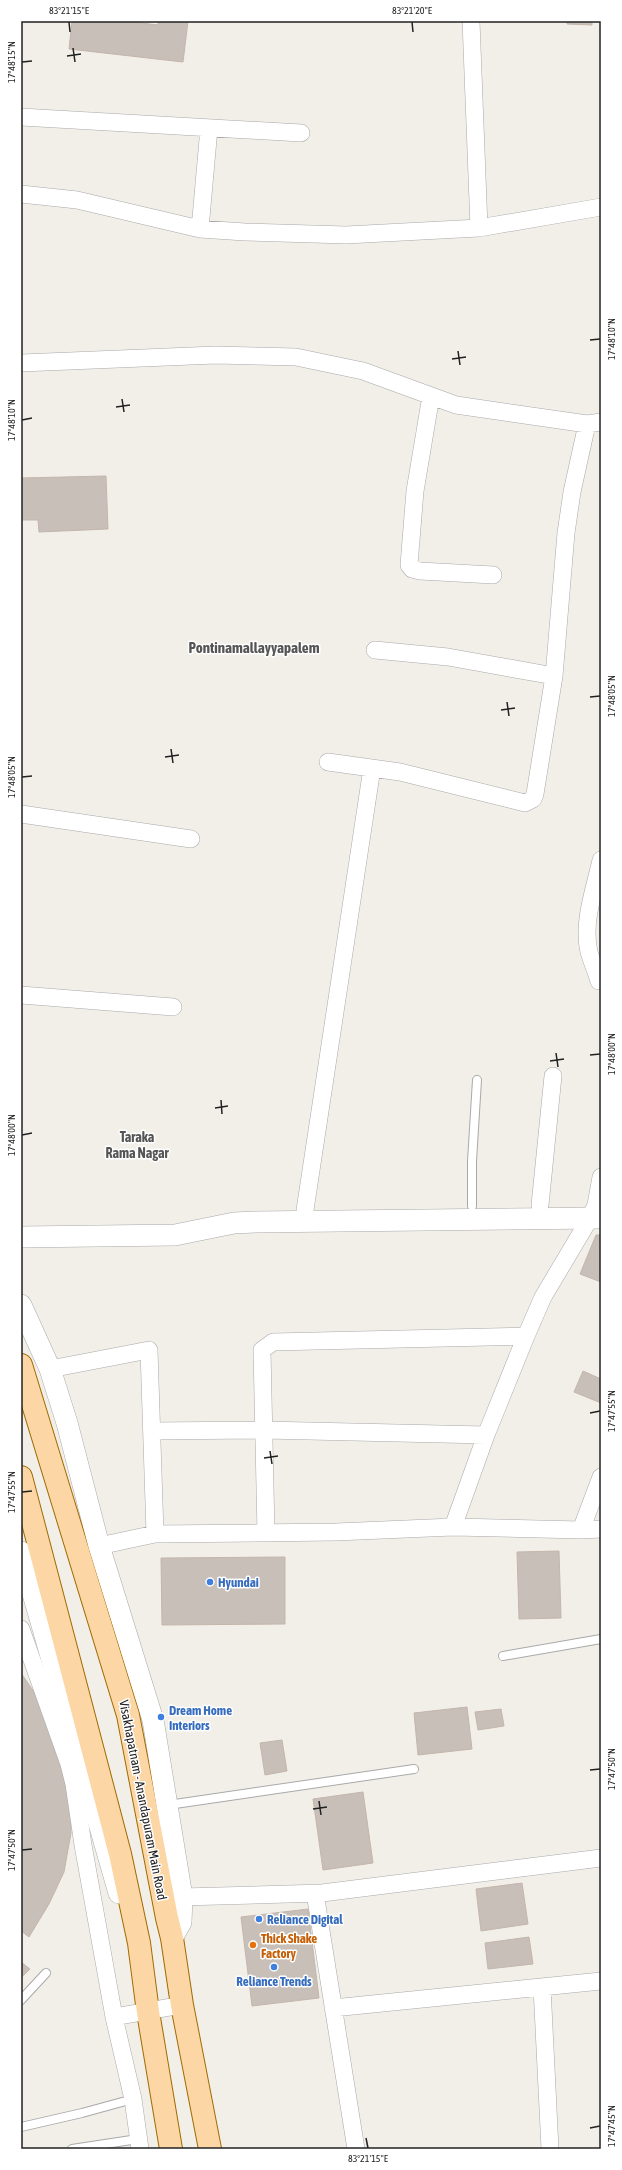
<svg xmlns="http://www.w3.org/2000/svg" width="622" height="2170" font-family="'Asap Condensed',sans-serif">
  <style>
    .building { fill: #c7bfb8; stroke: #c4b6ab }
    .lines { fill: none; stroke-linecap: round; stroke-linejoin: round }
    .service-casing { stroke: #a9a9a9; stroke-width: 10 }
    .minor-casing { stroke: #a9a9a9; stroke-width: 18 }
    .tertiary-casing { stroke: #a9a9a9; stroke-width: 22 }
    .primary-casing { stroke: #a06b00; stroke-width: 24 }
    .service { stroke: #fff; stroke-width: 8 }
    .minor { stroke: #fff; stroke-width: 17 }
    .tertiary { stroke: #fff; stroke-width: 21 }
    .primary { stroke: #fcd6a4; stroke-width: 22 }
    .ticks { fill: none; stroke: #222; stroke-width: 1.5 }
    .shop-dot { fill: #3f7fe0; stroke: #fff; stroke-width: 1.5 }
    .food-dot { fill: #e8710a; stroke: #fff; stroke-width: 1.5 }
    .labels { text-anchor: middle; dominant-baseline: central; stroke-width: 3; stroke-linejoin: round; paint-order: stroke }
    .shop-label { font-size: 13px; font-weight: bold; fill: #366cbe; stroke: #fff; text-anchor: start }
    .street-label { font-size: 13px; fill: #222; stroke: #fff }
    .food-label { font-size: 13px; font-weight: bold; fill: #c56008; stroke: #fff; text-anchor: start }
    .neighbourhood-label { font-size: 14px; font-weight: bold; fill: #555; stroke: #fff }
    .quarter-label { font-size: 15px; font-weight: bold; fill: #555; stroke: #fff }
    .neatline { fill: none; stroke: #222; stroke-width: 1.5 }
    .ticks-label { font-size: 10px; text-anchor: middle; fill: #222 }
  </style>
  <rect width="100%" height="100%" fill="#f2efe9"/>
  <!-- building -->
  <path class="building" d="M72 21H125L158 25V21H188L183 62 69 49Z
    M567 21H592V25L567 24Z
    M106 476 108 529 39 532 38 520H21V478Z
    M596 1235H601V1282L580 1274Z
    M583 1371 601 1379V1403L574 1392Z
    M559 1551 561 1618 519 1619 517 1552Z
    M285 1557V1624L162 1625 161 1558Z
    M21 1673 50 1715 71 1792V1833L64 1872 49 1904 29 1937 21 1931Z
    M467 1707 472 1749 418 1755 414 1713Z
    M501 1709 504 1726 478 1730 475 1712Z
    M282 1740 287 1771 265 1775 260 1743Z
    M363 1792 373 1863 323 1870 313 1799Z
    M522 1883 528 1924 481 1931 476 1889Z
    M308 1909 319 1998 252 2006 241 1917Z
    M529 1937 533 1964 488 1969 485 1943Z
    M21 1962 30 1969 21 1978Z"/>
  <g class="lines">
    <!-- service casing -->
    <g class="service-casing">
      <path id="service" d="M472 1206V1161L477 1080
        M503 1656 601 1639
        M168 1805 414 1769
        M21 2000 46 1973
        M21 2127 82 2113 133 2099
        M72 2149 138 2139"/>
    </g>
    <!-- minor casing -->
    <g class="minor-casing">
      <path id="minor" d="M21 117 301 133
        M21 194 77 200 200 229 245 232 346 235 479 228 471 21
        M479 228 601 207
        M200 229 209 128
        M21 363 216 355 296 357 363 371 456 405 587 424 601 422
        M431 396 415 491 409 565 412 569 420 571 493 575
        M375 650 448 657 554 676
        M328 762 400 772 525 803 533 799 535 794 554 676 566 533 572 492 587 424
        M21 814 191 839
        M601 860C595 888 582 922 589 952 592 962 596 971 599 981H601
        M21 995 173 1007
        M540 1205 553 1076
        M305 1210 372 768
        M50 1369 149 1350 155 1534 99 1546
        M153 1431 264 1430 486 1435
        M453 1527 581 1530 601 1477
        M581 1530 601 1529
        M266 1533 262 1350 273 1342 526 1336
        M155 1534 336 1532 453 1527 486 1435 526 1336 543 1297 590 1218 596 1205 601 1177
        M21 1629 69 1764 74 1784 83 1845 114 2017
        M315 1893 356 2149
        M182 1897 322 1893 601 1858
        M542 1987 550 2149
        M333 2008 601 1981
        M140 2149 133 2099 114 2017 182 2005"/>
    </g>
    <!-- tertiary casing -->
    <g class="tertiary-casing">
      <path id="tertiary" d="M21 1237 175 1235 234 1223 255 1222 601 1218
        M21 1305 50 1369 67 1423 99 1546 153 1720 182 1897 181 1922 172 1938
        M21 1552 119 1893"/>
    </g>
    <!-- primary casing -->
    <g class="primary-casing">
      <path id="primary" d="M21 1365 128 1715 167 1918 172 1938 182 2005 210 2149
        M21 1477 120 1854 139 1943 148 2012 171 2149"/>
    </g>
    <!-- service -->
    <use href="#service" class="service"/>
    <!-- minor -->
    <use href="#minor" class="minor"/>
    <!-- tertiary -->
    <use href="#tertiary" class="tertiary"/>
    <!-- primary -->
    <use href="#primary" class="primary"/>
  </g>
  <!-- ticks -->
  <path class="ticks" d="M69 22 70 32M412 22 413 32M73 48 75 62M67 56 81 54M22 62 32 61M590 340 600 339M458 351 460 365M452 359 466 357M122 399 124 412M116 407 130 405M22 420 32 418M590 697 600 696M507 702 509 716M501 710 515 708M171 749 173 763M165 757 179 755M22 777 32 776M556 1053 558 1067M590 1055 600 1054M550 1061 564 1059M221 1100 222 1114M215 1108 228 1106M22 1135 32 1133M590 1413 600 1411M270 1451 272 1464M264 1458 278 1456M22 1492 32 1491M590 1770 600 1769M319 1801 321 1815M313 1809 327 1807M22 1850 32 1849M590 2128 600 2126M366 2138 368 2148"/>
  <!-- markers -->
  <g class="shop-dot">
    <circle cx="210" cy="1582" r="4"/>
    <circle cx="161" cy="1717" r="4"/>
    <circle cx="259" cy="1919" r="4"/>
    <circle cx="274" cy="1967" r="4"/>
  </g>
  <circle class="food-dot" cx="253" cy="1945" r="4"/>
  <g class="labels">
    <!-- shop labels -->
    <g class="shop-label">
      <text x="218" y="1582">Hyundai</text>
      <text x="169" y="1710">Dream Home<tspan x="169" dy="15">Interiors</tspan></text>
      <text x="267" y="1919">Reliance Digital</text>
      <text x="274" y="1981" text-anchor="middle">Reliance Trends</text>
    </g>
    <!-- street labels -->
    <g class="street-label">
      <text transform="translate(143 1800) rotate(79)">Visakhapatnam - Anandapuram Main Road</text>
    </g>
    <!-- food labels -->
    <g class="food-label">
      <text x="261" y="1938">Thick Shake<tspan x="261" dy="15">Factory</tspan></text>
    </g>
    <!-- neighbourhood labels -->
    <g class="neighbourhood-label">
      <text x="137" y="1137">Taraka<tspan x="137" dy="16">Rama Nagar</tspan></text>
    </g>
    <!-- quarter labels -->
    <g class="quarter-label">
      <text x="254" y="647">Pontinamallayyapalem</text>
    </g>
  </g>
  <!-- border -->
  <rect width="622" height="2170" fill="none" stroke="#ffffff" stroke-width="44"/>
  <rect x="22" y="22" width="578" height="2126" class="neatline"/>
  <g class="ticks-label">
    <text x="69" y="14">83°21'15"E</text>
    <text x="412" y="14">83°21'20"E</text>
    <text transform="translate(11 62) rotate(-90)" y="4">17°48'15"N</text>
    <text transform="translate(611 339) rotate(-90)" y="4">17°48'10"N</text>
    <text transform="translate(11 420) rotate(-90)" y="4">17°48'10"N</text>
    <text transform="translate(611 696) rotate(-90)" y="4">17°48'05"N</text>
    <text transform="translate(11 777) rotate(-90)" y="4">17°48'05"N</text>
    <text transform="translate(611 1054) rotate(-90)" y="4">17°48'00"N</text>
    <text transform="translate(11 1135) rotate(-90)" y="4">17°48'00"N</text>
    <text transform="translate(611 1411) rotate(-90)" y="4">17°47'55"N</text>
    <text transform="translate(11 1492) rotate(-90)" y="4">17°47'55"N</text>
    <text transform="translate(611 1769) rotate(-90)" y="4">17°47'50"N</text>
    <text transform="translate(11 1850) rotate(-90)" y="4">17°47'50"N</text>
    <text transform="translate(611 2126) rotate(-90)" y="4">17°47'45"N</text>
    <text x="368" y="2162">83°21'15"E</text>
  </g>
</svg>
